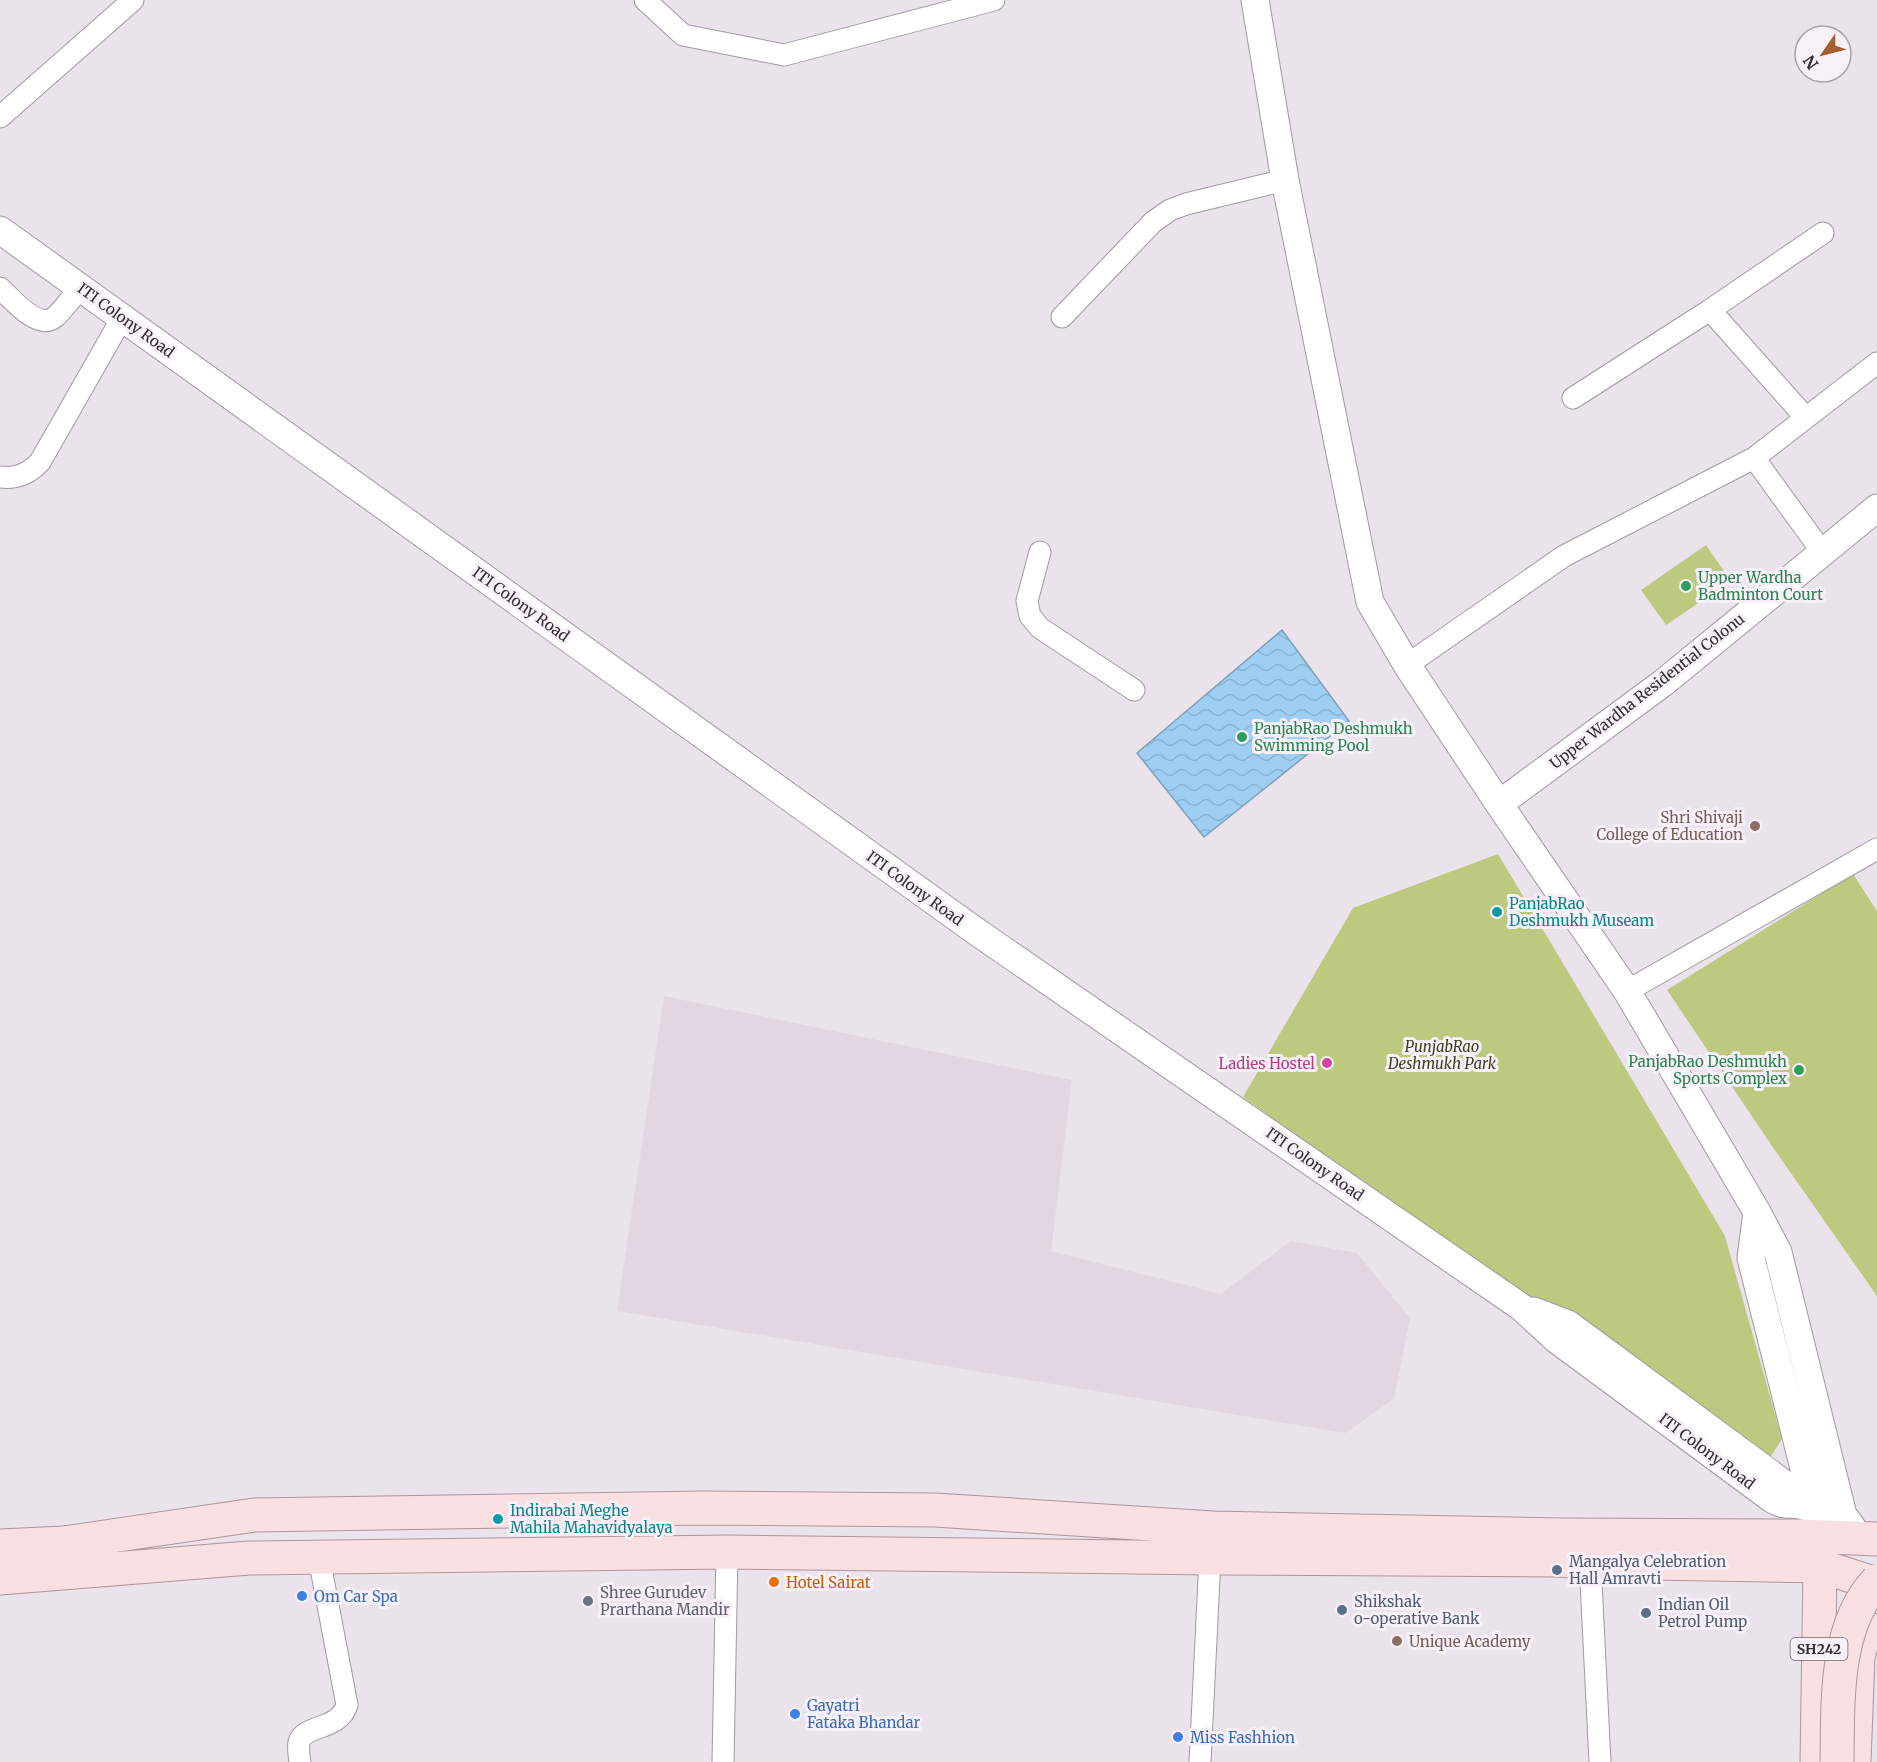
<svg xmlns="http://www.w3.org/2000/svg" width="1877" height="1762" font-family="Merriweather,serif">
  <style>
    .built { fill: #e3d6e3 }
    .green { fill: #bdc97f }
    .water { fill: url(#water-waves); stroke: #7d9fb8; stroke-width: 1.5 }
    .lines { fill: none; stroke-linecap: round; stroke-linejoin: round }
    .minor-casing { stroke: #9f99a0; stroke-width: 23 }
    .tertiary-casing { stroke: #9f99a0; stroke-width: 29 }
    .primary-casing { stroke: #b09397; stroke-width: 35 }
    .minor { stroke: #fff; stroke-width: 21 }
    .tertiary { stroke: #fff; stroke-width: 27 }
    .primary { stroke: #f8dfe2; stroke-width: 33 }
    .primary-bridge-casing { stroke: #b09397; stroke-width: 35; stroke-linecap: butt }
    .primary-bridge { stroke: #f8dfe2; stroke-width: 33 }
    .leisure-dot { fill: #2e9e5b; stroke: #f8f0f8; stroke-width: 2 }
    .education-dot { fill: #8d6e63; stroke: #f8f0f8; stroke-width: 2 }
    .culture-dot { fill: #0f9aa8; stroke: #f8f0f8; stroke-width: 2 }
    .hotel-dot { fill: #d1479c; stroke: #f8f0f8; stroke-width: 2 }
    .service-dot { fill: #5c6f8a; stroke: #f8f0f8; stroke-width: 2 }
    .food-dot { fill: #e8710a; stroke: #f8f0f8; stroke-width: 2 }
    .shop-dot { fill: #3f7fe0; stroke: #f8f0f8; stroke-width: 2 }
    .worship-dot { fill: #6b7280; stroke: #f8f0f8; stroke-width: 2 }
    .labels { text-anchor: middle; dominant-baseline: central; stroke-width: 6; stroke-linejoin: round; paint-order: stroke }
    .shield { fill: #f8f0f8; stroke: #6d686d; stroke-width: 1.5 }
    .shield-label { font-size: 14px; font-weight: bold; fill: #312e31 }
    .street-label { font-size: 15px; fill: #312e31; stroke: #f8f0f8 }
    .leisure-label { font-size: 15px; fill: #27864d; stroke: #f8f0f8; text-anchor: start }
    .education-label { font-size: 15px; fill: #785e54; stroke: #f8f0f8; text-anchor: end }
    .culture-label { font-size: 15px; fill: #0d838f; stroke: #f8f0f8; text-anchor: start }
    .park-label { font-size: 15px; font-style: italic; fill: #3b411a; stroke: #f8f0f8 }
    .hotel-label { font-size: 15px; fill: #b23c85; stroke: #f8f0f8; text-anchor: end }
    .service-label { font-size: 15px; fill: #4e5e75; stroke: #f8f0f8; text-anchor: start }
    .food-label { font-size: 15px; fill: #c56008; stroke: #f8f0f8; text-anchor: start }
    .worship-label { font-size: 15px; fill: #5b616d; stroke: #f8f0f8; text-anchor: start }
    .shop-label { font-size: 15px; fill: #366cbe; stroke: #f8f0f8; text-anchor: start }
  </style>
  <defs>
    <pattern id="water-waves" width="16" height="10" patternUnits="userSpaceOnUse" patternTransform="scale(1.5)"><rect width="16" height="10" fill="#9ecff2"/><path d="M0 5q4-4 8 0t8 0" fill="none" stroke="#89b2d0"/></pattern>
  </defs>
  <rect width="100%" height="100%" fill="#eae3eb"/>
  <!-- built -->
  <path class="built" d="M664 996 1072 1080 1051 1251 1221 1294 1291 1241 1357 1253 1410 1318 1394 1399 1345 1433 617 1311Z"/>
  <!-- green -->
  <path class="green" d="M1706 545 1731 581 1666 625 1641 590Z
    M1498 854 1725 1236 1782 1439 1770 1458 1752 1462 1243 1097 1353 908Z
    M1853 874 1877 911V1296L1774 1149 1667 990Z"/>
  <!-- water -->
  <path class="water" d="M1282 630 1349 721 1204 837 1137 753Z"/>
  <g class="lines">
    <!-- minor casing -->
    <g class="minor-casing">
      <path id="minor" d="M645 0 683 35 784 55 994 0
        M0 117 133 0
        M0 288C12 299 38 331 55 317 64 309 72 297 80 288
        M1710 310 1806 418
        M1062 317 1153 222 1170 210 1186 204 1285 180
        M1573 398 1710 310 1823 233
        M1754 458 1823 553
        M0 477C17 479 28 474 40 462L122 318
        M1040 552 1027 601 1030 616 1040 628 1134 690
        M1407 665 1564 556 1754 458 1877 363
        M1627 991 1877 849
        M1590 1562 1600 1762
        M300 1762C299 1756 298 1748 299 1742 304 1724 339 1731 347 1705L319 1558
        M723 1762 727 1552
        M1200 1762 1210 1558"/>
    </g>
    <!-- tertiary casing -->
    <g class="tertiary-casing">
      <path id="tertiary" d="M1255 0 1285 180 1370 602 1407 665 1499 804 1627 991 1757 1212 1778 1252 1843 1515 1852 1527
        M0 230 977 932 1521 1307 1557 1340 1772 1499C1786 1507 1787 1503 1800 1505 1814 1509 1828 1513 1843 1515
        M1499 804 1663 683 1877 508
        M1757 1212 1751 1258 1815 1512
        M1534 1311 1568 1324 1794 1491 1798 1505"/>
    </g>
    <!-- primary casing -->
    <g class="primary-casing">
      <path id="primary" d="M0 1546 64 1543 254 1515 703 1508 935 1510 1213 1528 1561 1535 1802 1536 1877 1539
        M0 1578 249 1558 727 1552 1210 1558 1557 1560 1590 1562 1820 1566 1877 1584
        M1817 1762 1820 1566 1817 1545
        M1854 1762 1858 1657 1866 1627"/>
    </g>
    <!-- minor -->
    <use href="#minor" class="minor"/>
    <!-- tertiary -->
    <use href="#tertiary" class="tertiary"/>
    <!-- primary -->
    <use href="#primary" class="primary"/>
    <!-- primary-bridge casing -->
    <g class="primary-bridge-casing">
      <path id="primary-bridge" d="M1837 1762C1838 1703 1834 1626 1877 1581"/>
    </g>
    <!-- primary-bridge -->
    <use href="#primary-bridge" class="primary-bridge"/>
  </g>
  <!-- markers -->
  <g class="leisure-dot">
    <circle cx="1686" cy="586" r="6"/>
    <circle cx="1242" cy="737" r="6"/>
    <circle cx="1799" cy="1070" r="6"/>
  </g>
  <g class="education-dot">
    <circle cx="1755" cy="826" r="6"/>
    <circle cx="1397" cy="1641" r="6"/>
  </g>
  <g class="culture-dot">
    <circle cx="1497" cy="912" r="6"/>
    <circle cx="498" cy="1519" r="6"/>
  </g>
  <circle class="hotel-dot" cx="1327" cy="1063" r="6"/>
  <g class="service-dot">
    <circle cx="1557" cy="1570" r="6"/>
    <circle cx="1342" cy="1610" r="6"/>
    <circle cx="1646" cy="1613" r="6"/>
  </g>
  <circle class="food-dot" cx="774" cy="1582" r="6"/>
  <g class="shop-dot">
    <circle cx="302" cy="1596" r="6"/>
    <circle cx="795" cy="1714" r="6"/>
    <circle cx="1178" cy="1737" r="6"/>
  </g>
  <circle class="worship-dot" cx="588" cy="1601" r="6"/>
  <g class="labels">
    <!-- shield labels -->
    <rect class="shield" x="1790.5" y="1638" width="57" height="22" rx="4.5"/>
    <g class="shield-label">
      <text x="1819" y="1649">SH242</text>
    </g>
    <!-- street labels -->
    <g class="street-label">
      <text transform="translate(126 320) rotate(36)">ITI Colony Road</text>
      <text transform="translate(521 604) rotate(36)">ITI Colony Road</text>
      <text transform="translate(1647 691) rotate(-38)">Upper Wardha Residential Colonu</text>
      <text transform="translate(915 888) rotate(36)">ITI Colony Road</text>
      <text transform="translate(1315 1164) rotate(35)">ITI Colony Road</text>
      <text transform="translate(1707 1451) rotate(37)">ITI Colony Road</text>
    </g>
    <!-- leisure labels -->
    <g class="leisure-label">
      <text x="1698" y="577">Upper Wardha<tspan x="1698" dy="17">Badminton Court</tspan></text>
      <text x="1254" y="728">PanjabRao Deshmukh<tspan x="1254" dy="17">Swimming Pool</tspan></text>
      <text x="1787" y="1061" text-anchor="end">PanjabRao Deshmukh<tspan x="1787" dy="17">Sports Complex</tspan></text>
    </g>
    <!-- education labels -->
    <g class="education-label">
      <text x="1743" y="817">Shri Shivaji<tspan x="1743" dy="17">College of Education</tspan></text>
      <text x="1409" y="1641" text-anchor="start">Unique Academy</text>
    </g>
    <!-- culture labels -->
    <g class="culture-label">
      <text x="1509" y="903">PanjabRao<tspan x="1509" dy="17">Deshmukh Museam</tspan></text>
      <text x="510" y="1510">Indirabai Meghe<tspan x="510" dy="17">Mahila Mahavidyalaya</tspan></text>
    </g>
    <!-- park labels -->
    <g class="park-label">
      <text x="1442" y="1046">PunjabRao<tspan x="1442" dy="17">Deshmukh Park</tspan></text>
    </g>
    <!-- hotel labels -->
    <g class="hotel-label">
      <text x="1315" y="1063">Ladies Hostel</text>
    </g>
    <!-- service labels -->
    <g class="service-label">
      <text x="1569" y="1561">Mangalya Celebration<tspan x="1569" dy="17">Hall Amravti</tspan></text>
      <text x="1354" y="1601">Shikshak<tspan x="1354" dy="17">o-operative Bank</tspan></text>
      <text x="1658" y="1604">Indian Oil<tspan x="1658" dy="17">Petrol Pump</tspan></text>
    </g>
    <!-- food labels -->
    <g class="food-label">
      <text x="786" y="1582">Hotel Sairat</text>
    </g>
    <!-- worship labels -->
    <g class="worship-label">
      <text x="600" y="1592">Shree Gurudev<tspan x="600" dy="17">Prarthana Mandir</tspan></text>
    </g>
    <!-- shop labels -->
    <g class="shop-label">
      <text x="314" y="1596">Om Car Spa</text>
      <text x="807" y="1705">Gayatri<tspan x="807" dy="17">Fataka Bhandar</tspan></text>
      <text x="1190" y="1737">Miss Fashhion</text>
    </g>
  </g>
  <!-- north arrow -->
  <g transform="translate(1823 54) rotate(235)"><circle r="28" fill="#f8f0f8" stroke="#a8a2a8" stroke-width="1.5"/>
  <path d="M0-4.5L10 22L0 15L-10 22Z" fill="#a46030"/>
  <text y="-9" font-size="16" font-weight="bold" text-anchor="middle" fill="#312e31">N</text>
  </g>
</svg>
